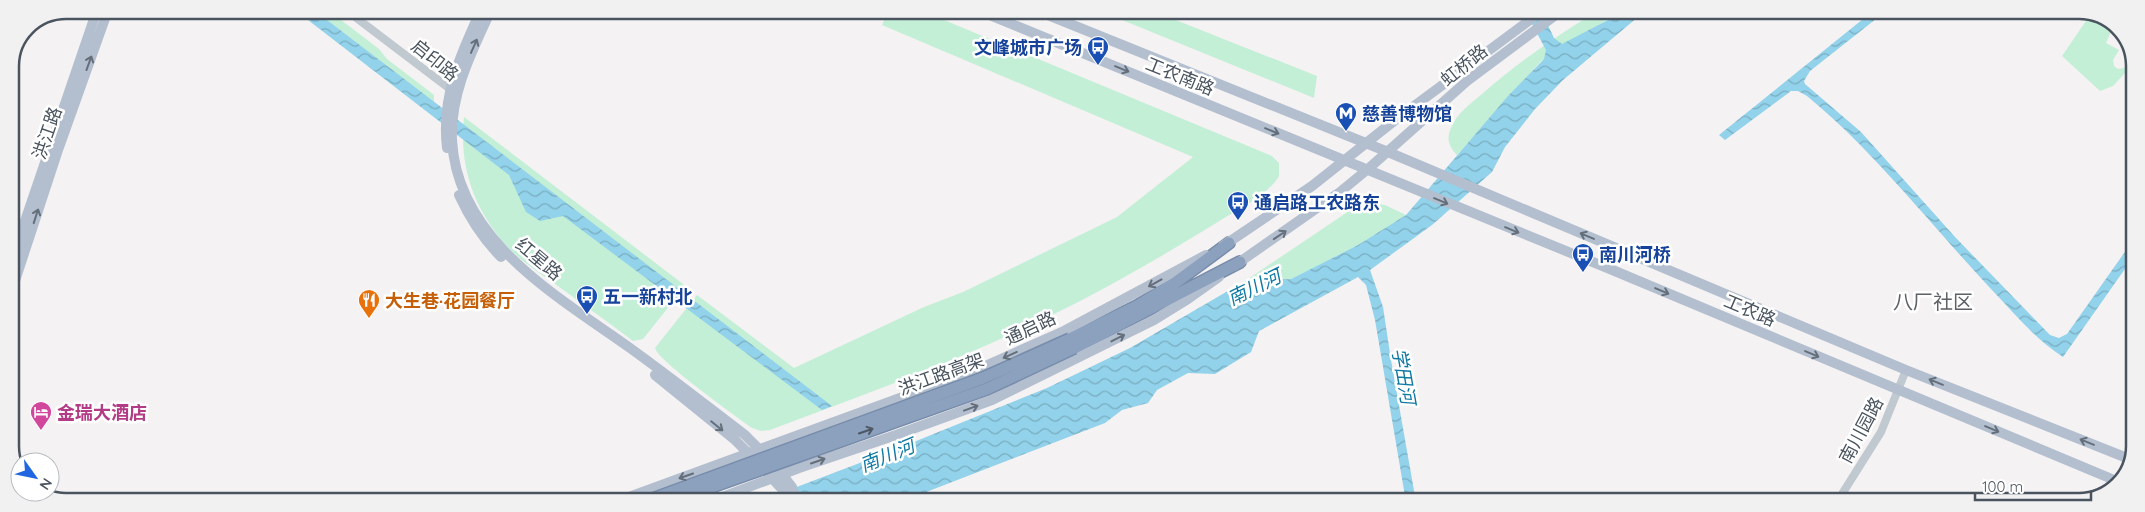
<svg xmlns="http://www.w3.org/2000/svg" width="2145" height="512" font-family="Quicksand,'Noto Sans SC',sans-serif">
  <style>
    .green { fill: #c3efd7 }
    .water { fill: url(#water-waves) }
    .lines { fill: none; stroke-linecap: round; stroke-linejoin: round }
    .highway-casing { stroke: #778caa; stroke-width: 14 }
    .minor { stroke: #c0c8d0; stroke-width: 8 }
    .major { stroke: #b3bfcf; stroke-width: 10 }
    .highway { stroke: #8ca1be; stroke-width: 11 }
    .highway-bridge-casing { stroke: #778caa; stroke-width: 14; stroke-linecap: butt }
    .highway-bridge { stroke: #8ca1be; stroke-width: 11 }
    .oneway { stroke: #646f7b }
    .oneway2 { stroke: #4d5864 }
    .labels { text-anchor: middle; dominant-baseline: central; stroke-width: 5; stroke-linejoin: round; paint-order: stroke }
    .transit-label { font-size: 18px; font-weight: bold; fill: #164399; stroke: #fff; text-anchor: start }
    .street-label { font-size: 18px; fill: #4a545f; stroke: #fff }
    .food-label { font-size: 18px; font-weight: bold; fill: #c56008; stroke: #fff; text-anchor: start }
    .hotel-label { font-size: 18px; font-weight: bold; fill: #b23c85; stroke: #fff; text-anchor: start }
    .water-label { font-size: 19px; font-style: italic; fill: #117aa3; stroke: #fff }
    .quarter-label { font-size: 20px; fill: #5e6167; stroke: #fff }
    .rim { fill: none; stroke: #4a545f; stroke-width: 2.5 }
  </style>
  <defs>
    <pattern id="water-waves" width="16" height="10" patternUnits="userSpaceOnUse" patternTransform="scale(1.25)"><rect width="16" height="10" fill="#92d2ea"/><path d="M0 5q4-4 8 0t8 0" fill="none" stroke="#79adc1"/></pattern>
  </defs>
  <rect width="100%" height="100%" fill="#f4f2f2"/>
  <!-- green -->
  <path class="green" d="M314 10H328L379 49 387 59 434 95V102Z
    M889 10H920L1272 156 1279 163V176C1268 196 1233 212 1213 225 1151 263 1087 300 1020 330 939 368 854 398 770 430L761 431 752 428C737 417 658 361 655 348L697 295 794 368 924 307 963 292 1117 217 1193 157 882 25Z
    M1100 11H1153L1317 76 1314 98Z
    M1597 11H1621L1541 61 1457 155C1449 147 1446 139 1451 128 1457 113 1470 104 1482 94 1518 62 1557 36 1597 11Z
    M2092 12 2112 24 2110 28 2112 29 2106 43 2119 50 2113 60 2114 66 2118 69 2124 68 2131 52 2135 62 2113 86 2100 91 2062 56Z
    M464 117 683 284V289L643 339 633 341C610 324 586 306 562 289 543 275 521 262 505 244 473 207 459 166 464 117Z
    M1369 203 1385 205 1406 215 1358 245 1291 279 1245 281 1358 205Z"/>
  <!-- water -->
  <path class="water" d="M295 10H314L832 406 822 410 563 216 540 221 526 212 509 175Z
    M1525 11H1541L1554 38 1562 44 1608 20 1621 11H1645L1563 80 1535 109 1505 147 1492 172 1432 225 1370 270 1383 307 1391 360 1416 502H1406L1375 320 1366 285 1358 277 1259 331 1251 352 1215 374 1188 373 1157 390 1148 403 1122 410 1105 423 903 501H760L899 448 1047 388 1130 348 1245 281 1291 279 1358 245 1406 215 1508 96 1544 59 1546 50Z
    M1873 11H1886L1810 71 1804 81 1805 84 1861 132 1955 237 2050 335 2059 338 2067 334 2134 239V256L2063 357C2035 339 2014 313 1991 289 1930 224 1875 152 1807 96L1798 91H1791L1725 140 1719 135Z"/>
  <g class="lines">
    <!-- highway casing -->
    <g class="highway-casing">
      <path id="highway" d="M1070 339 1137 306 1175 283 1229 243
        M1074 348 1240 262"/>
    </g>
    <!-- minor -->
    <path class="minor" d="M346 10 450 89 452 93
      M1837 502 1881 432 1906 370"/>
    <!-- major -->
    <path class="major" d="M491 10C472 51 450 94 452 140 457 240 557 296 630 348 669 376 707 406 745 435L763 453
      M980 11 1610 269 2119 482
      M1038 11 1388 152 1906 370 2132 460
      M447 148C441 97 460 55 481 10
      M459 195C470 219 483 239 501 257
      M1223 246 1312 186 1394 121 1542 11
      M10 265 97 10
      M1234 266 1340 192 1368 169 1467 81 1561 11
      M10 296 58 150 108 10
      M655 375 734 439 753 458
      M778 469 792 487 797 501
      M768 474 783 490 787 501
      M618 501 974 371 1064 331 1206 255
      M712 501 799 468 896 435 992 400 1154 320 1188 299 1219 277"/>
    <!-- highway -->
    <use href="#highway" class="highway"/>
    <!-- highway-bridge casing -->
    <g class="highway-bridge-casing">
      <path id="highway-bridge" d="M647 501 983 378 1070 339
        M672 501 987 389 1074 348"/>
    </g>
    <!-- highway-bridge -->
    <use href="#highway-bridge" class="highway-bridge"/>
  </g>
  <!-- one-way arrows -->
  <defs><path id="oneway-shaft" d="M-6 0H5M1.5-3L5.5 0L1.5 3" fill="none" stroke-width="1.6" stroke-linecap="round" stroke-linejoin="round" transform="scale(1.25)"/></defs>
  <g class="oneway">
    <use href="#oneway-shaft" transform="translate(474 46) rotate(-66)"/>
    <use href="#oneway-shaft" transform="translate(89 63) rotate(-70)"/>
    <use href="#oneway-shaft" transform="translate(1122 69) rotate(22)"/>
    <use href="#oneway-shaft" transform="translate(1272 131) rotate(22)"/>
    <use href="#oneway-shaft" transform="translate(1441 201) rotate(23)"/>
    <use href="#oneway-shaft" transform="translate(36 216) rotate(-72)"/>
    <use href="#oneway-shaft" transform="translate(1512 230) rotate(22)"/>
    <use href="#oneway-shaft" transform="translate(1280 235) rotate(-34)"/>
    <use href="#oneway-shaft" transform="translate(1587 236) rotate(-157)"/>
    <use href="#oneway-shaft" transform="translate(1155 283) rotate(151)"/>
    <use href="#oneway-shaft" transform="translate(1662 291) rotate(23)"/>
    <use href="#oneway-shaft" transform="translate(1118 338) rotate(-27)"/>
    <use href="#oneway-shaft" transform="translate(1812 354) rotate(23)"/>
    <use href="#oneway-shaft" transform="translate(1010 355) rotate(156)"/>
    <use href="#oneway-shaft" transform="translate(1936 382) rotate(-158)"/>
    <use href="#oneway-shaft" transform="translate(971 408) rotate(-20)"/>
    <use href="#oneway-shaft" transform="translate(717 426) rotate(39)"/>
    <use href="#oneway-shaft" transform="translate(1992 429) rotate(23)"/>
    <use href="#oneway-shaft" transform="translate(2087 442) rotate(-158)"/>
    <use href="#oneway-shaft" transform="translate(818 461) rotate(-19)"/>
    <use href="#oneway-shaft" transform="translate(686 476) rotate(161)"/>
  </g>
  <use class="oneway2" href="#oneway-shaft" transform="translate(866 431) rotate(-19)"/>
  <!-- icons -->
  <defs>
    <g id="bus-pin" transform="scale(1.125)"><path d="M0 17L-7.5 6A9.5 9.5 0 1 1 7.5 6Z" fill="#1a4fb4" stroke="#fff"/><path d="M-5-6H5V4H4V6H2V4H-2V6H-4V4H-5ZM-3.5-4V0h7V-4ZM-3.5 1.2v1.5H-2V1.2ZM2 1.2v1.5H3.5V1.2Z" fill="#fff"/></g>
    <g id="metro-pin" transform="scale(1.125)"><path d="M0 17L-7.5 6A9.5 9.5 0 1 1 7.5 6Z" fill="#1a4fb4" stroke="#fff"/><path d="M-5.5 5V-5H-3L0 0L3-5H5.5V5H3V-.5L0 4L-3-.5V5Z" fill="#fff"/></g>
    <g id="restaurant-pin" transform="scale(1.125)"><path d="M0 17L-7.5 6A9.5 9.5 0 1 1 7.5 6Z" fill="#e8710a" stroke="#fff"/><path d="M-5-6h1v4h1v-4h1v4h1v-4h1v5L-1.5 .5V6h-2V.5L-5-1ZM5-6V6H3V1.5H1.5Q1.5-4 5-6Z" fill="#fff"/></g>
    <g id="hotel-pin" transform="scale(1.125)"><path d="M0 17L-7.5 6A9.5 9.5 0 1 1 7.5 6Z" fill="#d1479c" stroke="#fff"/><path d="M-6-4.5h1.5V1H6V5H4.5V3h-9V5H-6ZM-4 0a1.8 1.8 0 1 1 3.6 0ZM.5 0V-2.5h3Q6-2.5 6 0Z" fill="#fff"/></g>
  </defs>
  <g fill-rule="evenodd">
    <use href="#bus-pin" x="1098" y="47"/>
    <use href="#metro-pin" x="1346" y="113"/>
    <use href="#bus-pin" x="1238" y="202"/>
    <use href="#bus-pin" x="1583" y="254"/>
    <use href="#bus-pin" x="587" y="296"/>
    <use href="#restaurant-pin" x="369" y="300"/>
    <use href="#hotel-pin" x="41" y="412"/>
  </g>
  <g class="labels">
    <!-- transit labels -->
    <g class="transit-label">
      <text x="1082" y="47" text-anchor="end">文峰城市广场</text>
      <text x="1362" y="113">慈善博物馆</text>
      <text x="1254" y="202">通启路工农路东</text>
      <text x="1599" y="254">南川河桥</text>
      <text x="603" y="296">五一新村北</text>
    </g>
    <!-- street labels -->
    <g class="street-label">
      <text transform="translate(435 60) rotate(39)">启印路</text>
      <text transform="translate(1464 65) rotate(-39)">虹桥路</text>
      <text transform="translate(1180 76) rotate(22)">工农南路</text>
      <text transform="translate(47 133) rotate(-71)">洪江路</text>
      <text transform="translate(539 259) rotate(40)">红星路</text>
      <text transform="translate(1750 310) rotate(23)">工农路</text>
      <text transform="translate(1030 328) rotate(-25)">通启路</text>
      <text transform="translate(941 374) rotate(-20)">洪江路高架</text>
      <text transform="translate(1861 430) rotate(-62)">南川园路</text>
    </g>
    <!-- food labels -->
    <g class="food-label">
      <text x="385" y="300">大生巷·花园餐厅</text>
    </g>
    <!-- hotel labels -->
    <g class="hotel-label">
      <text x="57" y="412">金瑞大酒店</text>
    </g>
    <!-- water labels -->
    <g class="water-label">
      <text transform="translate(1254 287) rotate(-26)">南川河</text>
      <text transform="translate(1404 376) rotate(80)">学田河</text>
      <text transform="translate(887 455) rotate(-22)">南川河</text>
    </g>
    <!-- quarter labels -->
    <g class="quarter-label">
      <text x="1933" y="301">八厂社区</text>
    </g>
  </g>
  <!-- crop -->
  <path d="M0 0H2145V512H0ZM66 19H2079A47 47 0 0 1 2126 66V446A47 47 0 0 1 2079 493H66A47 47 0 0 1 19 446V66A47 47 0 0 1 66 19Z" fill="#f1f1f2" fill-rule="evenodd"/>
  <path class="rim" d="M66 19H2079A47 47 0 0 1 2126 66V446A47 47 0 0 1 2079 493H66A47 47 0 0 1 19 446V66A47 47 0 0 1 66 19Z"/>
  <!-- north arrow -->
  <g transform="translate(35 477) rotate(123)"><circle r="24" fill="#ffffff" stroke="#b7bbbf"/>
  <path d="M0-4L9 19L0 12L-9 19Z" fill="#2066e0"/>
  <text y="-8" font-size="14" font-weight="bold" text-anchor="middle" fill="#4a545f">N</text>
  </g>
  <!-- scale -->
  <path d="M1975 492v8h116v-8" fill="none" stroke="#4a545f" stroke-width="2.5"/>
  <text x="1982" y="492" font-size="15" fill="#4a545f" stroke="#ffffff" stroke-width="4" paint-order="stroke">100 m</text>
</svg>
